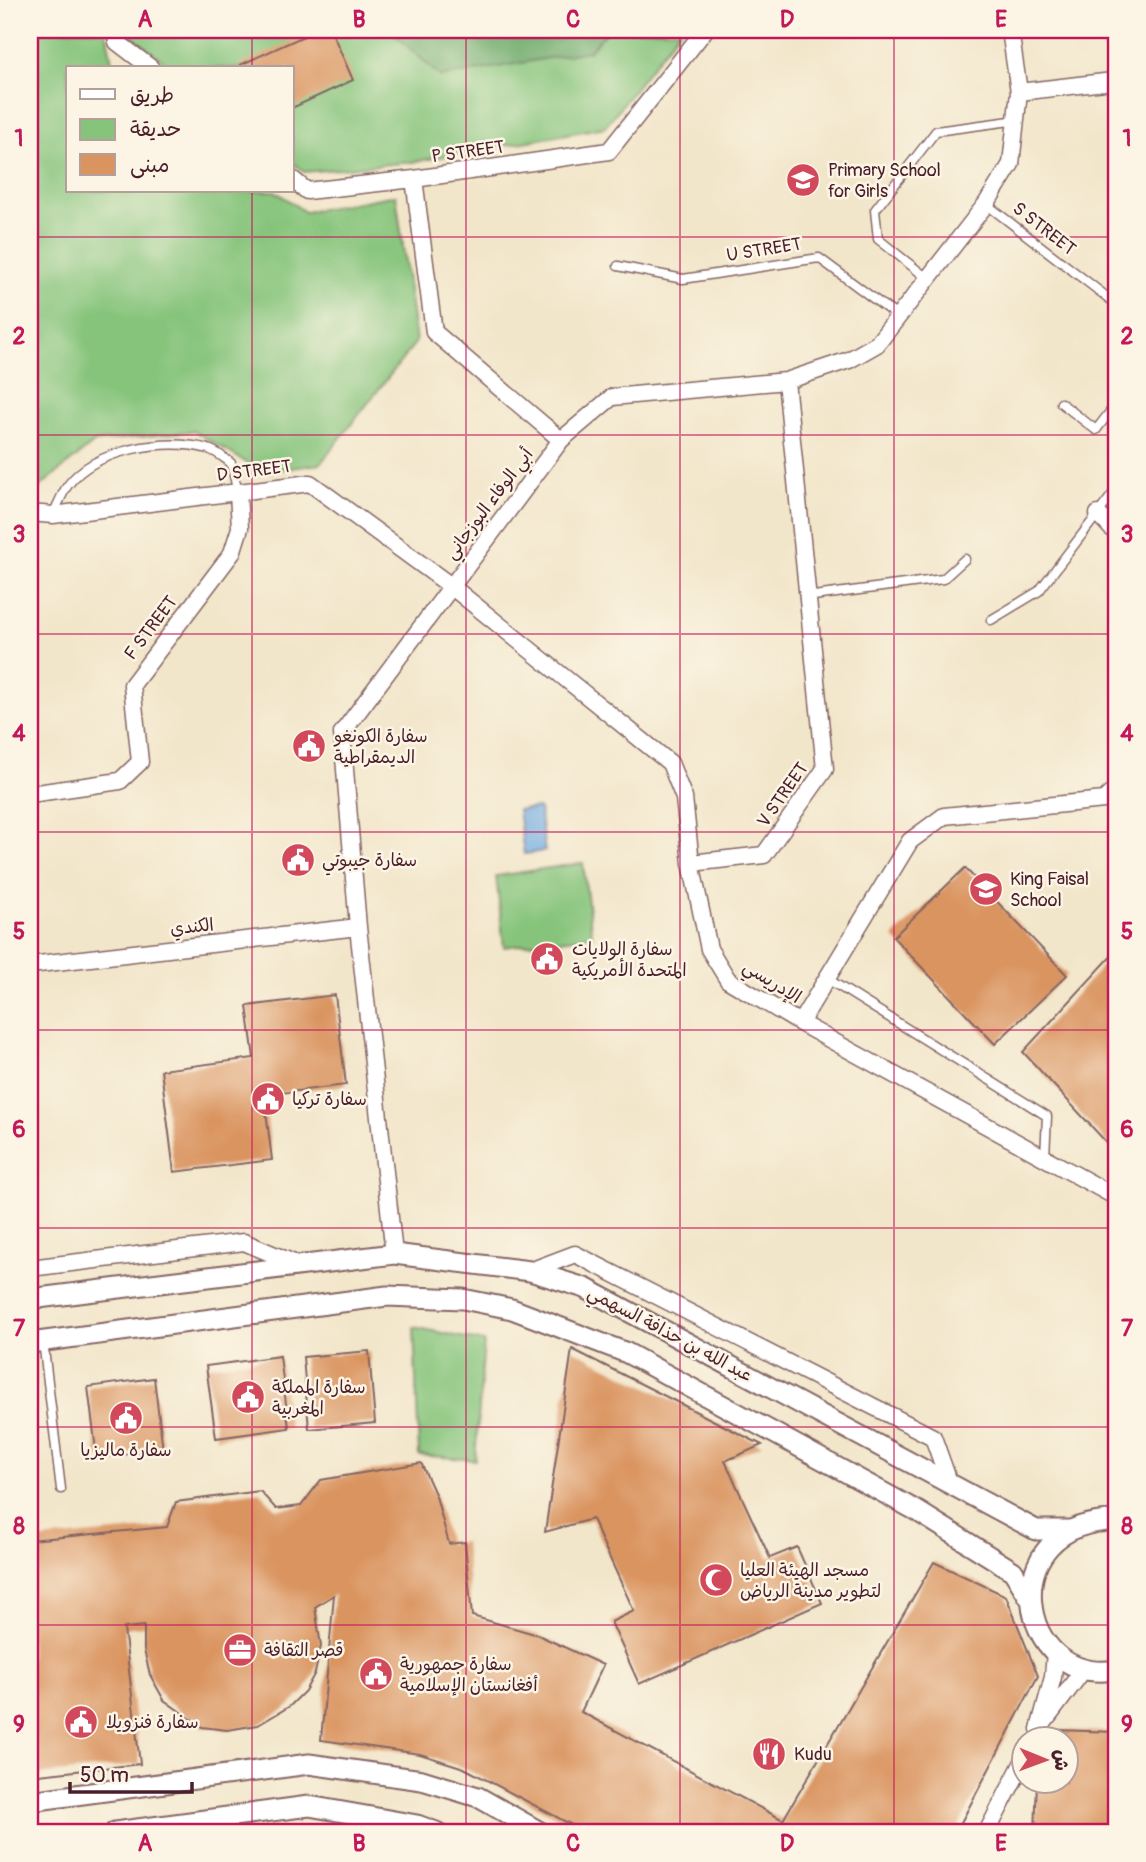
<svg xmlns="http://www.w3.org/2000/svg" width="1146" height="1862" font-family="Pangolin,'Playpen Sans Arabic',sans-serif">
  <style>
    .green { fill: #86c47b; stroke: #687253; stroke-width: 2 }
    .forest { fill: #6caa6b; stroke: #5b644b; stroke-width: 2 }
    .water { fill: #71abe1; stroke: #5e6586; stroke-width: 2 }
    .building { fill: #da9460 }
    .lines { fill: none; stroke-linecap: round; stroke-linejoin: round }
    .service-casing { stroke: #856563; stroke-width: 11 }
    .minor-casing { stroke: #856563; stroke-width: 19 }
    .tertiary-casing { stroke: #856563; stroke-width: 23 }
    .service { stroke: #fff; stroke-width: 8 }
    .minor { stroke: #fff; stroke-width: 16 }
    .tertiary { stroke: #fff; stroke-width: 19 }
    .grid { fill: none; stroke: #c2185b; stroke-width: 2; stroke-opacity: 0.55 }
    .labels { text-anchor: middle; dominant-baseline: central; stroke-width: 5; stroke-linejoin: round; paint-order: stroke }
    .street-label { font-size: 18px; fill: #4a1f2b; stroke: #fcf5e5 }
    .poi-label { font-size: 18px; fill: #4a1f2b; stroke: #fcf5e5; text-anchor: start }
    .neatline { fill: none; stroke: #c2185b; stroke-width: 2.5 }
    .grid-label { font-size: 23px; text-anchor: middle; font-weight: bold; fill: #c2185b }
  </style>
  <rect width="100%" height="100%" fill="#fcf5e5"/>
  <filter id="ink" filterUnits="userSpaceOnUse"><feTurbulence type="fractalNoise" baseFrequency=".0143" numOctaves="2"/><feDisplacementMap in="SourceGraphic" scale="14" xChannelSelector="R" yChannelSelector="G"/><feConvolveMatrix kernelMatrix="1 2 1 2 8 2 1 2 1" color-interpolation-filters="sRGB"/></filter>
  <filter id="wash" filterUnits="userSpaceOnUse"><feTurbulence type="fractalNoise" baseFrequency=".00686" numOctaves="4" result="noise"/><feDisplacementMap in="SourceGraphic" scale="28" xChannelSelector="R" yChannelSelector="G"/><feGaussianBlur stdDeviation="1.57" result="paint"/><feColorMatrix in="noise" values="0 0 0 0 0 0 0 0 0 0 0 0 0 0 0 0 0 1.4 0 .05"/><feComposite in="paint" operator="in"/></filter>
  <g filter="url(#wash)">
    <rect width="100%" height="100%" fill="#f2e6ca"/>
    <!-- green -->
    <path class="green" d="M30 30H106L113 68H68V191H275L305 212 396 195 416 342 320 464 262 472 194 431 95 442 30 495Z
      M128 30H680L605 127 413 162 304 172 292 162V68H173L129 34Z
      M583 863 592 936 504 947 496 876Z
      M414 1327 484 1342 475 1460 419 1455Z"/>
    <!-- forest -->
    <path class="forest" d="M390 30H608L589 51 441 77Z"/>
    <!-- water -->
    <path class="water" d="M539 808 545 851 524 854 518 810Z"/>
    <g id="blocks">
      <!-- building -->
      <path class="building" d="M317 30H331L353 80 292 108V68H241L240 65Z
        M965 868 1067 975 995 1044 893 937Z
        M1116 951V1153L1023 1052Z
        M335 995 346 1085 264 1095 272 1160 174 1172 161 1070 254 1058 247 1006Z
        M572 1349 762 1445 725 1461 770 1558 797 1547 822 1603 639 1684 611 1622 634 1611 592 1519 545 1532Z
        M369 1351 375 1423 309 1429 303 1357Z
        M280 1356 289 1428 216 1438 206 1366Z
        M154 1378 163 1450 97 1458 88 1387Z
        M421 1463 436 1496 449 1544 465 1542 472 1616 538 1635 603 1665 581 1712 783 1820 934 1562 1006 1596 1038 1676 956 1832H585L464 1768 420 1754 321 1740 334 1595 315 1607 321 1646 315 1673 305 1691 290 1706 258 1725 227 1730 202 1727 164 1700 150 1675 144 1650V1626L124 1628 140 1764 30 1776V1540L167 1527 176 1502 260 1491 276 1509 301 1506 321 1480Z
        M1057 1730 1116 1732V1808L1109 1807V1832H1035L1037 1782H1066V1740H1046Z"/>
    </g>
  </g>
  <g filter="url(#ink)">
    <use href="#blocks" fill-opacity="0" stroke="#856563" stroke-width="2"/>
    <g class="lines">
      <!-- service casing -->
      <g class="service-casing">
        <path id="service" d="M986 204 1116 304
          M618 266 683 279 819 258 897 316
          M927 278 878 239 875 210 936 131 1018 120
          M1061 403 1096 430 1116 404
          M53 514C58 505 62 493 68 485 95 449 167 437 208 449 216 451 224 458 231 463L238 493
          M806 597 943 579 965 559
          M991 620 1039 591 1116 490
          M826 978 1047 1116 1045 1157
          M43 1341 61 1489"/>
      </g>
      <!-- minor casing -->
      <g class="minor-casing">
        <path id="minor" d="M115 30 117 42 151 68
          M1019 92 1113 81 1116 77
          M292 179 307 191 414 179
          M561 440 434 332 414 179 609 151 705 30
          M30 513 53 515 310 483 451 586 670 763 684 798 691 863 709 949 728 980 800 1023 1116 1197
          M1098 514 1116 533
          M30 794 120 781 140 762 132 685 232 553 240 528 238 493
          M691 863 764 855 825 769 786 381
          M30 965 358 927
          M800 1023 910 841 944 816 1104 800 1116 789
          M394 1254 358 927 342 733 561 440 612 397 786 381 849 360 877 344 986 204 1011 164 1019 92 1010 30
          M30 1268 244 1242 301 1266
          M530 1271 575 1254 933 1437 949 1482
          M1055 1652 1053 1677 1039 1729 1084 1669
          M987 1832 1024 1760"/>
      </g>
      <!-- tertiary casing -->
      <g class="tertiary-casing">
        <path id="tertiary" d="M30 1299 394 1254 530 1271 585 1288 1036 1530H1069
          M30 1343 387 1296 463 1299 512 1309 627 1353 917 1511 1013 1571 1031 1600
          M1116 1521C991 1521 1016 1687 1116 1670
          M30 1801 309 1764 422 1780 478 1797 540 1832
          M115 1832 309 1806 417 1825 436 1832"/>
      </g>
      <!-- service -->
      <use href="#service" class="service"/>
      <!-- minor -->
      <use href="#minor" class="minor"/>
      <!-- tertiary -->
      <use href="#tertiary" class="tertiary"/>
    </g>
  </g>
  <!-- grid -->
  <path class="grid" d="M252 30V68M466 30V1832M680 30V1832M894 30V1832M252 191V1832M30 237H1116M30 435H1116M30 634H1116M30 832H1116M30 1030H1116M30 1228H1116M30 1427H1116M30 1625H1116"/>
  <!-- icons -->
  <defs>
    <g id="school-disc" transform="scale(1.75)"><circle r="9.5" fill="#d1495b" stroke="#fcf5e5"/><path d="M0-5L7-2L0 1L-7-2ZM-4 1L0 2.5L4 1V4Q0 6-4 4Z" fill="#fff"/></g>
    <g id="civic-disc" transform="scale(1.75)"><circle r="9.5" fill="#d1495b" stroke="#fcf5e5"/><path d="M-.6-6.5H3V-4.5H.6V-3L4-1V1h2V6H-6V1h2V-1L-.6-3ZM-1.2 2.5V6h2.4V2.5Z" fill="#fff"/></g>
    <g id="mosque-disc" transform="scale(1.75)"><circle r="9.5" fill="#d1495b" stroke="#fcf5e5"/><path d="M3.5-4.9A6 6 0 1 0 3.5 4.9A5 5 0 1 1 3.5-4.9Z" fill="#fff"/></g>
    <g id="office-disc" transform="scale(1.75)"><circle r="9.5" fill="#d1495b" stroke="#fcf5e5"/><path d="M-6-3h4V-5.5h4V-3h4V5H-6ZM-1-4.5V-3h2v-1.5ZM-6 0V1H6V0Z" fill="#fff"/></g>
    <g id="restaurant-disc" transform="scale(1.75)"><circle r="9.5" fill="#d1495b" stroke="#fcf5e5"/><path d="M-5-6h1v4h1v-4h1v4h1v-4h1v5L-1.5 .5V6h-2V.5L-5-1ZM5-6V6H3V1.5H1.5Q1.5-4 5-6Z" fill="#fff"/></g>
  </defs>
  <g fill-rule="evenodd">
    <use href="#school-disc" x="803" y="180"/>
    <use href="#civic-disc" x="309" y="746"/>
    <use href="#civic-disc" x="298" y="860"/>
    <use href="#school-disc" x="986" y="889"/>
    <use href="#civic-disc" x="547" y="959"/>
    <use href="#civic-disc" x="268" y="1099"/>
    <use href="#civic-disc" x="248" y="1397"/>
    <use href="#civic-disc" x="126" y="1418"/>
    <use href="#mosque-disc" x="716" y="1580"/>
    <use href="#office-disc" x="240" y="1650"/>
    <use href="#civic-disc" x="376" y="1674"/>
    <use href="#civic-disc" x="81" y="1722"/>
    <use href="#restaurant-disc" x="769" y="1754"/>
  </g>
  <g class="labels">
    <!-- street labels -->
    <g class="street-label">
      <text transform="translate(468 152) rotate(-8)">P STREET</text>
      <text transform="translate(1044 229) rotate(38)">S STREET</text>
      <text transform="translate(764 250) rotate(-9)">U STREET</text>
      <text transform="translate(254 471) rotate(-7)">D STREET</text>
      <text transform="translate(489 504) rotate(-53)">أبي الوفاء البوزجاني</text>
      <text transform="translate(151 628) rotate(-53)">F STREET</text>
      <text transform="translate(783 795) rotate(-55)">V STREET</text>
      <text transform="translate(192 927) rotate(-6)">الكندي</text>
      <text transform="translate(772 982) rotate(32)">الإدريسي</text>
      <text transform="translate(670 1334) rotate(28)">عبد الله بن حذافة السهمي</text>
    </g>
    <!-- poi labels -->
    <g class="poi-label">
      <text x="828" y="170">Primary School<tspan x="828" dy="21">for Girls</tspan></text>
      <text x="334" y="736">سفارة الكونغو<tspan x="334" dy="21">الديمقراطية</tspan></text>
      <text x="322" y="860">سفارة جيبوتي</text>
      <text x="1010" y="879">King Faisal<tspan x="1010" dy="21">School</tspan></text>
      <text x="572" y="949">سفارة الولايات<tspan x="572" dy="21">المتحدة الأمريكية</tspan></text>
      <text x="292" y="1099">سفارة تركيا</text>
      <text x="272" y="1387">سفارة المملكة<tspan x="272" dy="21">المغربية</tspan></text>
      <text x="126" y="1450" text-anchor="middle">سفارة ماليزيا</text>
      <text x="740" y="1570">مسجد الهيئة العليا<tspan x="740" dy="21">لتطوير مدينة الرياض</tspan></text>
      <text x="264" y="1650">قصر الثقافة</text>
      <text x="400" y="1664">سفارة جمهورية<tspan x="400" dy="21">أفغانستان الإسلامية</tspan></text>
      <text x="106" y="1722">سفارة فنزويلا</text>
      <text x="794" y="1754">Kudu</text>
    </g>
  </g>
  <!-- margin -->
  <rect width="1146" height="1862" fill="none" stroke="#fcf5e5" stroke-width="77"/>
  <!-- legend -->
  <rect x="66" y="66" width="228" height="126" fill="#fcf5e5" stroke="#b59f9b" stroke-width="2"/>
  <rect x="80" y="89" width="35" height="10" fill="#ffffff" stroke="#b59f9b" stroke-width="2"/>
  <text x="130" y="102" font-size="21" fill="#4a1f2b">طريق</text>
  <rect x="80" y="119" width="35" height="21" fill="#86c47b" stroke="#b59f9b" stroke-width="2"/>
  <text x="130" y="136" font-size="21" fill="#4a1f2b">حديقة</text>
  <rect x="80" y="154" width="35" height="21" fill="#da9460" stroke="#b59f9b" stroke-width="2"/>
  <text x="130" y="172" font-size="21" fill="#4a1f2b">مبنى</text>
  <!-- north arrow -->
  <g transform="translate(1045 1760) rotate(91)"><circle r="33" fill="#fcf5e5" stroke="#b59f9b" stroke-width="2"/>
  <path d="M0-5L12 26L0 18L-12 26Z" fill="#d1495b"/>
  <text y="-10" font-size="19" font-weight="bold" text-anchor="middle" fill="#4a1f2b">ش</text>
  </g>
  <!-- scale -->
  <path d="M70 1782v10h122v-10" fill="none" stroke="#4a1f2b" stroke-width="3.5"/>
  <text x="80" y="1782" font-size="21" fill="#4a1f2b" stroke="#fcf5e5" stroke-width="5" paint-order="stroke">50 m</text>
  <rect x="38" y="38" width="1070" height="1786" class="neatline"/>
  <g class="grid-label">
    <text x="145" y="27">A</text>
    <text x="359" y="27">B</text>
    <text x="573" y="27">C</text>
    <text x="787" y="27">D</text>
    <text x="1001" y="27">E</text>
    <text x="19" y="146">1</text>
    <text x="1127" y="146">1</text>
    <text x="19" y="344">2</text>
    <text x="1127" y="344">2</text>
    <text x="19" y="542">3</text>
    <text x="1127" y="542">3</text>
    <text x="19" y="741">4</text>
    <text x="1127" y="741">4</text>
    <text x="19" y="939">5</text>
    <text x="1127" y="939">5</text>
    <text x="19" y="1137">6</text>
    <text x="1127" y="1137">6</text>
    <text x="19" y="1336">7</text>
    <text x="1127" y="1336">7</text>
    <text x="19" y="1534">8</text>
    <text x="1127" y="1534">8</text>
    <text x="19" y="1732">9</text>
    <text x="1127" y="1732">9</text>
    <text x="145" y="1851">A</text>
    <text x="359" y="1851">B</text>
    <text x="573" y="1851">C</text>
    <text x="787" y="1851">D</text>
    <text x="1001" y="1851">E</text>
  </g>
</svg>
